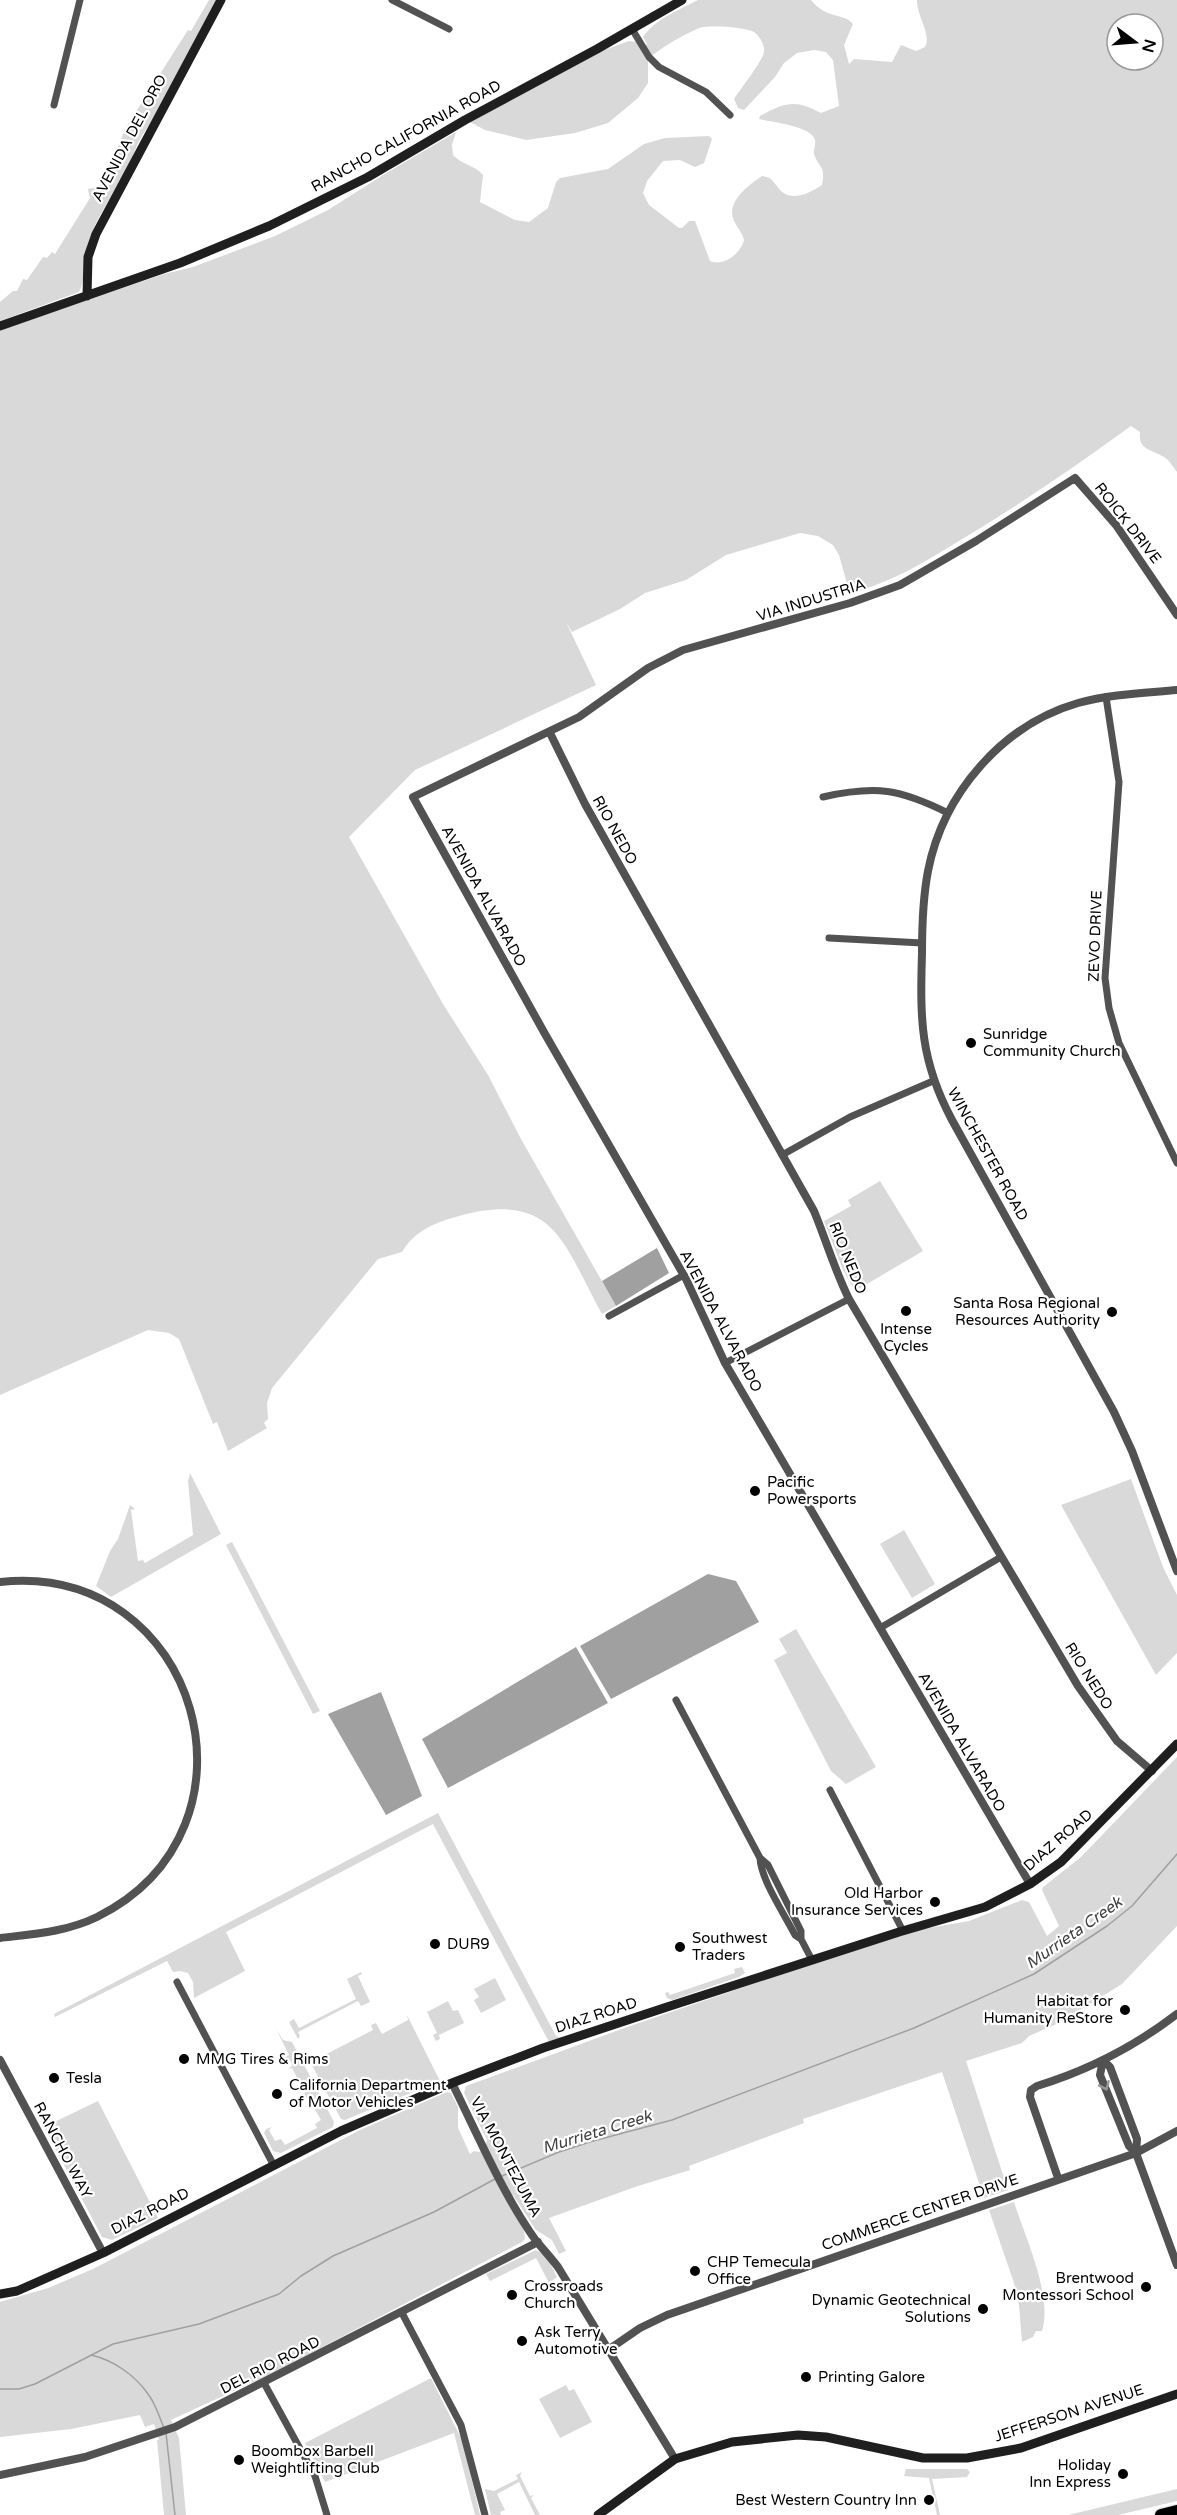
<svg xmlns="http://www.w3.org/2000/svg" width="1177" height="2515" font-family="'Varela Round',sans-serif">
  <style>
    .green { fill: #d9d9d9; fill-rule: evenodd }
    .water { fill: #a0a0a0 }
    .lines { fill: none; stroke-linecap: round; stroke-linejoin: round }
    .stream { stroke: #a0a0a0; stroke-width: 1.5 }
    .motorway-casing { stroke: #dbdbdb; stroke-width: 14 }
    .minor { stroke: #525252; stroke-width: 7 }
    .tertiary { stroke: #525252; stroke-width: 8 }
    .secondary { stroke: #1f1f1f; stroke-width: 9 }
    .motorway { stroke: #000; stroke-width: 12 }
    .oneway { stroke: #979797 }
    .poi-dot { fill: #000; stroke: #fff; stroke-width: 2 }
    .labels { text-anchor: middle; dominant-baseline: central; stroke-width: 4.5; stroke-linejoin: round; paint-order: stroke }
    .street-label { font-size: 15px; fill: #000; stroke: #fff }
    .poi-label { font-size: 15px; fill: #000; stroke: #fff; text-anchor: start }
    .water-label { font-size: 16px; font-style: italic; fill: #414141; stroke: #fff }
  </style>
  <rect width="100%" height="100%" fill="#fff"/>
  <!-- green -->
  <path class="green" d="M209 0H216L148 127C137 141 136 150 129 164 117 188 93 222 87 247 83 261 86 279 79 292L0 321V302L13 291H17L23 279 27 280 43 257 47 258 52 252 55 254 90 198 88 189 100 187 102 178 106 177 125 129 188 30 191 31Z
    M698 0H811C827 20 843 12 853 24L844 45 849 64 854 59 892 62 901 45 916 51 925 47C932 34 916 15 917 0H1177V472C1173 467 1170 461 1164 457 1151 449 1138 450 1140 432L1131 426C1076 466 1022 503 964 538 923 563 896 580 850 594L839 555 833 545 818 536 800 533 726 555 686 580 645 593 620 609 572 632 566 622 596 685 415 770 349 837 443 1004 488 1075 521 1139 616 1306 602 1314C563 1244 555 1190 459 1216 436 1222 414 1231 402 1252L378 1259 272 1388 267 1403 268 1419 264 1423 267 1428 228 1451 217 1422 213 1424 179 1339 169 1333 148 1330 0 1395V330L164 274 193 267 275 236 328 210 383 175 456 132 452 145 453 155C462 165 475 165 483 175L480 202 515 220 529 222 548 208 556 182 560 178 608 169 644 144 665 138 709 136 712 139 704 163 695 167 680 160 663 161 647 181 643 193 649 205 679 228H682L689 221H695L710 261C724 267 741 253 744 240 742 231 735 226 733 218 727 201 750 184 762 176 773 177 774 184 781 191 793 202 810 193 822 185 826 165 819 169 814 154 813 150 816 145 815 140 812 126 772 122 759 119L760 116C785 102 796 99 821 113L839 106 833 60 826 52 814 50 797 53 784 63 775 77 744 110 738 108 734 99C740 90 763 60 764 52 765 46 760 36 754 32 745 27 709 25 699 28 681 36 662 47 648 59V83L638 98 608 123 575 133 526 140 485 130 470 122 596 53 629 41 637 42 643 48 647 44 643 37C655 19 679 10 698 0ZM1117 24H1153V60H1117Z
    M880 1181 923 1251 855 1291 843 1270 824 1221 851 1206 848 1200Z
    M190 1473 221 1534 111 1597 96 1586 110 1551 118 1539 130 1505 135 1509 131 1510 138 1561 143 1560 145 1563 193 1535 188 1481Z
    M1131 1479 1163 1567 1177 1595V1653L1156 1675 1061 1505Z
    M904 1530 935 1584 912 1598 880 1544Z
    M232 1542 320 1711 313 1714 226 1545Z
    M796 1629 876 1767 846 1784 831 1771 774 1660 787 1653 779 1639Z
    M1177 1757V1926L1122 1984 1059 2023 1029 2036 1022 2043 966 2061 1008 2190 984 2198 942 2072 803 2119 804 2123 689 2166 690 2170 635 2187 549 2218 566 2251 559 2254 552 2240 536 2230 513 2195 509 2199 524 2231 525 2239 522 2242 273 2373 171 2420 179 2438 186 2515H164L157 2440H159L154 2424 145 2427 140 2415 71 2429 0 2437V2302L48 2288 93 2269 360 2130 447 2092 451 2093 458 2107V2128L470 2154 474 2151 479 2152 484 2150 487 2140 464 2093 466 2086 630 2026 906 1932 969 1921 1022 1900 1029 1902 1047 1936 1059 1926 1042 1890 1043 1887 1081 1857Z
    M438 1813 556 2036 561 2038 549 2042 433 1824 226 1932 245 1971 194 1998 193 1982 188 1973 180 1971 173 1972 167 1961 55 2017 54 2014Z
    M742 1967 745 1973 739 1977 672 2000 667 1998 665 1993 668 1992 670 1995 735 1973 734 1969Z
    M361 1972 362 1974 358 1976 370 2002 361 2006 358 2001 354 2003 298 2032 300 2036 298 2039 289 2022 294 2019 299 2028 356 1999 347 1979Z
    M495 1978 506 2000 481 2013 474 2000 479 1997 474 1989Z
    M448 2001 453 2011 458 2010 464 2023 439 2035 440 2039 436 2041 433 2035 437 2033 427 2012Z
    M407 2015 440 2081 345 2120 341 2119 308 2058 311 2057 313 2061 373 2030 371 2025 376 2023 382 2034 408 2020Z
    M276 2029 283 2040 292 2042 334 2122 333 2127 281 2153 273 2151 264 2133 266 2129 272 2127 269 2130 275 2141 281 2139 285 2145 317 2128 315 2124 321 2120 308 2097 303 2099 302 2096 305 2093 292 2068 288 2069 292 2066 291 2061 285 2058 281 2063 280 2060 289 2055Z
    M98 2101 158 2218 112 2240 102 2237 44 2127Z
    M1014 2202C1025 2237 1053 2296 1042 2331H1036L1033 2337 1022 2342 1019 2305 1014 2283 989 2210Z
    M536 2250C547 2254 552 2267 557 2277L549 2283 536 2258 490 2281 486 2274Z
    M431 2378 463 2442 480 2515H475L454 2433 325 2482 305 2443Z
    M566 2385 569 2391 574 2389 592 2422 560 2438 539 2399Z
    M906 2469H967L970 2472 967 2477 932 2479 940 2515H937L929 2478 904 2476Z
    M522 2472 520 2476 530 2496 534 2495 531 2498 540 2515H535L519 2482 497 2494 505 2510 500 2512 501 2515H491L485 2489 494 2491 518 2479 516 2475Z
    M1177 2489V2501L1118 2515H1068Z"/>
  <!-- water -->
  <path class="water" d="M657 1248 669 1273 616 1306 602 1281Z
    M708 1574 736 1581 759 1622 611 1699 580 1646Z
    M576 1647 608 1703 448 1788 422 1739Z
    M381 1692 422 1796 386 1815 328 1714Z"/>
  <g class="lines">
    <!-- stream -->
    <path class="stream" d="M502 2176 559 2152 593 2141 672 2120 914 2028 1034 1974 1107 1926 1132 1906 1177 1854
      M91 2355C113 2360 135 2375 148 2394 156 2404 159 2417 164 2428
      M0 2389H19L35 2384 113 2344 199 2324 279 2294 301 2276 333 2256 434 2212 495 2179
      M166 2433 175 2515"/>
    <!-- motorway casing -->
    <g class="motorway-casing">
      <path id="motorway" d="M1161 2515 1177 2511"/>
    </g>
    <!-- minor -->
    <path class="minor" d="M392 0 449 29
      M632 29 649 57 659 67 706 92 730 115
      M54 105 80 0
      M1106 697 1119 782 1105 978 1109 1008 1119 1043 1177 1163
      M823 797C876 785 900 789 948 813
      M829 938 922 943
      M782 1155 850 1117 933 1081
      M609 1316 684 1275
      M725 1363 849 1299
      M880 1628 1001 1557
      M676 1700 760 1858 768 1865 801 1931V1939
      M830 1790 903 1931
      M760 1858C761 1880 785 1915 795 1935L801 1939 812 1960
      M177 1982 273 2164
      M402 2313 461 2425 485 2515
      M264 2383 315 2476 327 2515"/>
    <!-- tertiary -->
    <path class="tertiary" d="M1177 690C1144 693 1110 694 1078 703 1002 725 943 794 928 871 923 897 922 926 922 953 920 1019 920 1060 952 1120L1114 1412 1132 1451 1177 1571
      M550 733 585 804 814 1211C826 1240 835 1271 849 1299L1078 1686 1117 1741 1152 1771
      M0 1582C199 1561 275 1829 97 1917 66 1932 34 1934 0 1938
      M1030 1884 725 1363 686 1279 545 1034 413 797 579 717 648 668 683 650 850 603 900 585 976 541 1075 478 1116 525 1177 615
      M0 2060 103 2253
      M1103 2060 1110 2067 1137 2139 1136 2153 1177 2265
      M1103 2060 1100 2075 1129 2146 1136 2153
      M452 2083C477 2133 504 2197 537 2242 544 2250 551 2258 558 2267L675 2459
      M1058 2178 1030 2097 1031 2090 1037 2086C1089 2070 1134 2047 1177 2014
      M608 2350 640 2328 667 2315 1136 2153 1177 2131
      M0 2475 85 2457 175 2427 538 2242"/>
    <!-- secondary -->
    <path class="secondary" d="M87 296 88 257 96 234 221 0
      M0 326 180 263 269 226 368 177 465 120 597 49 682 0
      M0 2294 17 2291 103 2253 341 2131 452 2083 543 2048 667 2007 899 1932 985 1907 1030 1884 1061 1862 1177 1744
      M598 2515 675 2459 732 2442 798 2435 826 2437 923 2458H967L1021 2448 1177 2394"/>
    <!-- motorway -->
    <use href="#motorway" class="motorway"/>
  </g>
  <!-- one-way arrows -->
  <defs><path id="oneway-chevron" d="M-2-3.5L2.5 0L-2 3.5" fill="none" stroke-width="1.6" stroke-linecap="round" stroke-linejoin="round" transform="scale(1.5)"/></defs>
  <use class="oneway" href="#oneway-chevron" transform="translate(1105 2086) rotate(66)"/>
  <!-- markers -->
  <g class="poi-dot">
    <circle cx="971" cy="1043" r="6"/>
    <circle cx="906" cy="1311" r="6"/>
    <circle cx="1112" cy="1312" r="6"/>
    <circle cx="755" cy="1491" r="6"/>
    <circle cx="935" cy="1902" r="6"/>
    <circle cx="435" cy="1944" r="6"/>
    <circle cx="680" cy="1947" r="6"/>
    <circle cx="1125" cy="2010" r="6"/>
    <circle cx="184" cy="2059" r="6"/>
    <circle cx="54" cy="2078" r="6"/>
    <circle cx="277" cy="2094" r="6"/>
    <circle cx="695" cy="2271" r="6"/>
    <circle cx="1146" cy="2287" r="6"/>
    <circle cx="512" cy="2295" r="6"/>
    <circle cx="983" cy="2309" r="6"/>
    <circle cx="522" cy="2341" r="6"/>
    <circle cx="806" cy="2377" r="6"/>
    <circle cx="239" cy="2460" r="6"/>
    <circle cx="1123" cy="2474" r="6"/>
    <circle cx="929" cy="2500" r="6"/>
  </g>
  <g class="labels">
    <!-- street labels -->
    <g class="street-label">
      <text transform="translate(406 136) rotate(-29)">RANCHO CALIFORNIA ROAD</text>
      <text transform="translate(129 138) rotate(-62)">AVENIDA DEL ORO</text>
      <text transform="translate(1128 523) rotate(52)">ROICK DRIVE</text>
      <text transform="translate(811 600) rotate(-17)">VIA INDUSTRIA</text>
      <text transform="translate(615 830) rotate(61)">RIO NEDO</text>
      <text transform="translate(484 896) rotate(61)">AVENIDA ALVARADO</text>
      <text transform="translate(1095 936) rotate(-88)">ZEVO DRIVE</text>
      <text transform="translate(988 1154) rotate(61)">WINCHESTER ROAD</text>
      <text transform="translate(848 1258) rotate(68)">RIO NEDO</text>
      <text transform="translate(721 1321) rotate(62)">AVENIDA ALVARADO</text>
      <text transform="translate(1089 1676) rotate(58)">RIO NEDO</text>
      <text transform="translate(962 1742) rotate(60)">AVENIDA ALVARADO</text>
      <text transform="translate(1058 1840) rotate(-41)">DIAZ ROAD</text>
      <text transform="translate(596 2015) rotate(-18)">DIAZ ROAD</text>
      <text transform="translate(63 2150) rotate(62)">RANCHO WAY</text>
      <text transform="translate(506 2157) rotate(62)">VIA MONTEZUMA</text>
      <text transform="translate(150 2211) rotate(-27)">DIAZ ROAD</text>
      <text transform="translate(920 2212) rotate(-19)">COMMERCE CENTER DRIVE</text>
      <text transform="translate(270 2365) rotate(-27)">DEL RIO ROAD</text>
      <text transform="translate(1069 2413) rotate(-18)">JEFFERSON AVENUE</text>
    </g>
    <!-- poi labels -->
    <g class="poi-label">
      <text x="983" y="1034">Sunridge<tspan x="983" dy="17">Community Church</tspan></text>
      <text x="1100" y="1303" text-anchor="end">Santa Rosa Regional<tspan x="1100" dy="17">Resources Authority</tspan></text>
      <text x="906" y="1329" text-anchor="middle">Intense<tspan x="906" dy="17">Cycles</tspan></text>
      <text x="767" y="1482">Pacific<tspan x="767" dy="17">Powersports</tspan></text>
      <text x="923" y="1893" text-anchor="end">Old Harbor<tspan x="923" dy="17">Insurance Services</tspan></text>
      <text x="692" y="1938">Southwest<tspan x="692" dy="17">Traders</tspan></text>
      <text x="447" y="1944">DUR9</text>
      <text x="1113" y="2001" text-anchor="end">Habitat for<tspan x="1113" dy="17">Humanity ReStore</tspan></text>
      <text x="196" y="2059">MMG Tires &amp; Rims</text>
      <text x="66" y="2078">Tesla</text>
      <text x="289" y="2085">California Department<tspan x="289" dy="17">of Motor Vehicles</tspan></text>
      <text x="707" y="2262">CHP Temecula<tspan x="707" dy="17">Office</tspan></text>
      <text x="1134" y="2278" text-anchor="end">Brentwood<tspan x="1134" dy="17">Montessori School</tspan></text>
      <text x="524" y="2286">Crossroads<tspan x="524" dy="17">Church</tspan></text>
      <text x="971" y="2300" text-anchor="end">Dynamic Geotechnical<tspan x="971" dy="17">Solutions</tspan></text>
      <text x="534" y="2332">Ask Terry<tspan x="534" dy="17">Automotive</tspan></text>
      <text x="818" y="2377">Printing Galore</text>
      <text x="251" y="2451">Boombox Barbell<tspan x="251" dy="17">Weightlifting Club</tspan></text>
      <text x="1111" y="2465" text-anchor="end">Holiday<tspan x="1111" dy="17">Inn Express</tspan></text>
      <text x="917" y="2500" text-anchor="end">Best Western Country Inn</text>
    </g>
    <!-- water labels -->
    <g class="water-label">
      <text transform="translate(1074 1933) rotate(-35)">Murrieta Creek</text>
      <text transform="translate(597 2132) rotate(-17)">Murrieta Creek</text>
    </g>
  </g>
  <!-- north arrow -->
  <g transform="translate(1135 42) rotate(106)"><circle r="28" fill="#ffffff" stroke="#999999" stroke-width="1.5"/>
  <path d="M0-4.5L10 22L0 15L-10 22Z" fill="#000000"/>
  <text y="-9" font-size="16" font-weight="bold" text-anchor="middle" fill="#000000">N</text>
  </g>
</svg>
